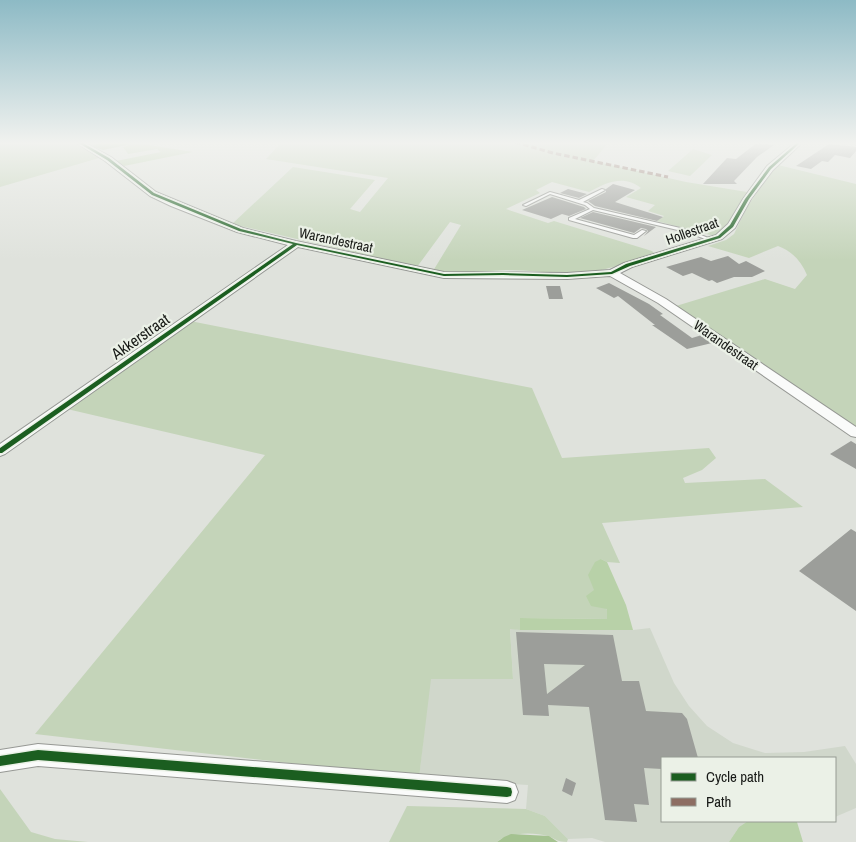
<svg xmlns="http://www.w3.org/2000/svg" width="856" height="842" font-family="'Archivo Narrow',sans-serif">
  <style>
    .built { fill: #d0d7cb }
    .green { fill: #c4d4b9 }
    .forest { fill: #b8d1a8 }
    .water { fill: #a4c290 }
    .building { fill: #9c9e9a; fill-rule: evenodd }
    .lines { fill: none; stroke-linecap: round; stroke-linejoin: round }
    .lane-casing { stroke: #969894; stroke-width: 2 }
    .street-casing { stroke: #969894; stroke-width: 2 }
    .lane { fill: #fafbfa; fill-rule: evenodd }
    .street { fill: #fafbfa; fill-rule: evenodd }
    .quiet { stroke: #8d6e63; stroke-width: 3; stroke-dasharray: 5.5 3; stroke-linecap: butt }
    .cycleway-casing { stroke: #ebf1e7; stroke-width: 3 }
    .cycleway { fill: #1b5e20; fill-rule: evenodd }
    .labels { text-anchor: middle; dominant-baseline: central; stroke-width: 4.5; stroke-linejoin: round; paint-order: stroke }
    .far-street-label { font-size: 14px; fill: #171916; stroke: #ebf1e7 }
    .street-label { font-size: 16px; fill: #171916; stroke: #ebf1e7 }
  </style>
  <rect width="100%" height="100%" fill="#dfe2dc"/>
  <!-- built -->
  <path class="built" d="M510 628 520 630H633L650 628 674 683 689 706 707 726 733 743 765 753 804 752 845 746 856 764V808L835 817V758H662V821H748L739 827 729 842H605L592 838 568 839 545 816 526 809 528 785 419 778 430 678 513 679Z"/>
  <!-- green -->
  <path class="green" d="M0 142H72L95 153 99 158 0 187Z
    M282 142H609L593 161 686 182 747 192 723 231 714 236 657 221 664 216 648 211 655 205 626 197 641 188C624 174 605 183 589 192L552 182 536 190 540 193 506 209 548 223 554 221 652 251 654 253C633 259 613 269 591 272 563 276 535 270 506 270 482 271 458 274 433 271L461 225 450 222 417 267 232 224 293 167 375 180 350 209 360 212 388 178 266 159Z
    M693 149 712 155 690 176 668 171Z
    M778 165 856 184V429L676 306 765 279 795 289 807 275C801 261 792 251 778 246L749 258 708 246 726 240 734 234 746 209 763 183Z
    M190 321 532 388 562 458 709 448 716 458 702 470 683 478 685 483 765 479 803 507 602 523 620 563 607 562 601 559 608 619 520 618V630L510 629 513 679H431L419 778 35 734 265 455 67 409Z
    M0 789 31 832 55 839 88 842H0Z
    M407 806 526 809 545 816 568 839 567 842C558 842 556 839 548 836 534 832 508 832 497 842H389Z"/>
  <!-- forest -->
  <path class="forest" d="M136 143 193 152 124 166 116 161 161 152 157 149 128 154 123 147Z
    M601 559 607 562 626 605 633 630H520V618L607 619V609L591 606 586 596 594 590 588 575 595 562Z
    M748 821 797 822 803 842H729L739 827Z"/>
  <!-- water -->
  <path class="water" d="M103 142H134L136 143 103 150 91 146Z
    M511 834 549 836 558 842H497L504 837Z"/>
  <!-- building -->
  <path class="building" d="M758 142 774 145 757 157 734 181 737 184H703L727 158 736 159Z
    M829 144 856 147V151L850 158 835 155 828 162 822 161 811 169 796 166Z
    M613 184 635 190 615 202 663 217 657 221 595 206 588 201 606 192V189Z
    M568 189 587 194 579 198 560 193Z
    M552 197 584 207 586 209 569 216 562 214 551 219 522 210Z
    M593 212 656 227 644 236 648 231 646 229 641 228 634 233 580 218Z
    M728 256 739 264 746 261 765 271 752 277H734L717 283 712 280 709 281 692 273 683 276 666 267 701 257 711 261Z
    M609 283 649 304 663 314 660 315 692 338 702 335 712 343 687 349 652 325H655L618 296 614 298 596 288Z
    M546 286H560L563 299H549Z
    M851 441 856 444V469L830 454Z
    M851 529 856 532V611L799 571Z
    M516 632 613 635 622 681H639L646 711 682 713 687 719 698 758H662V769L644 768 649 805 634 804 637 822 605 820 589 707 548 705 549 716 523 715ZM544 664 585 665 547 694Z
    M566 778 576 783 572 796 562 791Z"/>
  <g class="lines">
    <!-- lane casing -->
    <g class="lane-casing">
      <path id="lane" d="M602 189 605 190 583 202 587 203 594 208 689 230 713 240 711 241 686 232 593 210 575 219 634 235 642 230 646 231 637 238H633L569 220V218L590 209 585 205 550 194 526 206 523 205 550 192 579 200Z"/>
    </g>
    <!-- street casing -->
    <g class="street-casing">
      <path id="street" d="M75 142H84L111 157 156 192 243 228 296 241 444 272 567 273 610 270 624 263 716 235 728 224 743 199 767 166 796 142H803L773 170 751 199 735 228 722 239 632 267 620 273 666 299 856 427V437L851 436 658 303 610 276 567 279 444 278 298 247 5 454 0 456V444L288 245 237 232 171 206 150 196 105 161Z
        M38 744 507 781 515 784 518 792 515 800 507 803 38 766 0 772V750Z"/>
    </g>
    <!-- lane -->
    <use href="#lane" class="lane"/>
    <!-- street -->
    <use href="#street" class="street"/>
    <!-- quiet -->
    <path class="quiet" d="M515 142 553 153 668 177"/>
    <!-- cycleway casing -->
    <g class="cycleway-casing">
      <path id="cycleway" d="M77 142H81L109 158 154 193 241 229 296 243 444 274 503 273 567 275 611 272 626 264 718 236 730 225 745 199 769 167 798 142H801L771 169 749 199 733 227 720 238 630 266 612 274 567 277 503 275 444 276 297 245 2 453H0V448L293 244 239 231 152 195 107 160Z
        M38 750 507 787 511 788 512 792 511 796 507 797 38 760 0 766V756Z"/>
    </g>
    <!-- cycleway -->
    <use href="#cycleway" class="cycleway"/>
  </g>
  <!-- sky -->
  <linearGradient id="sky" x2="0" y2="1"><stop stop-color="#8dbac5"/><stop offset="0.55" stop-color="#f1f2ef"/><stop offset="1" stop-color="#f1f2ef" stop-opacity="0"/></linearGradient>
  <rect width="856" height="260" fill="url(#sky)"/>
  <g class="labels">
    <!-- far-street labels -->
    <g class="far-street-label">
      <text transform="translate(692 231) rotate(-20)">Hollestraat</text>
      <text transform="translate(336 240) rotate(12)">Warandestraat</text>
      <text transform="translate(726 345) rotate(35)">Warandestraat</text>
    </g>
    <!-- street labels -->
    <g class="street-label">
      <text transform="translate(140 336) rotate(-35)">Akkerstraat</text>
    </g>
  </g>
  <!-- legend -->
  <rect x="661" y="757" width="175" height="65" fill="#ebf1e7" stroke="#969b93"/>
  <rect x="671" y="773" width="25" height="8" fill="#1b5e20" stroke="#969b93"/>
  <text x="706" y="782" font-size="15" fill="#171916">Cycle path</text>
  <rect x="671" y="798" width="25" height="8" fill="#8d6e63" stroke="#969b93"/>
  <text x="706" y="807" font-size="15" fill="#171916">Path</text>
</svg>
